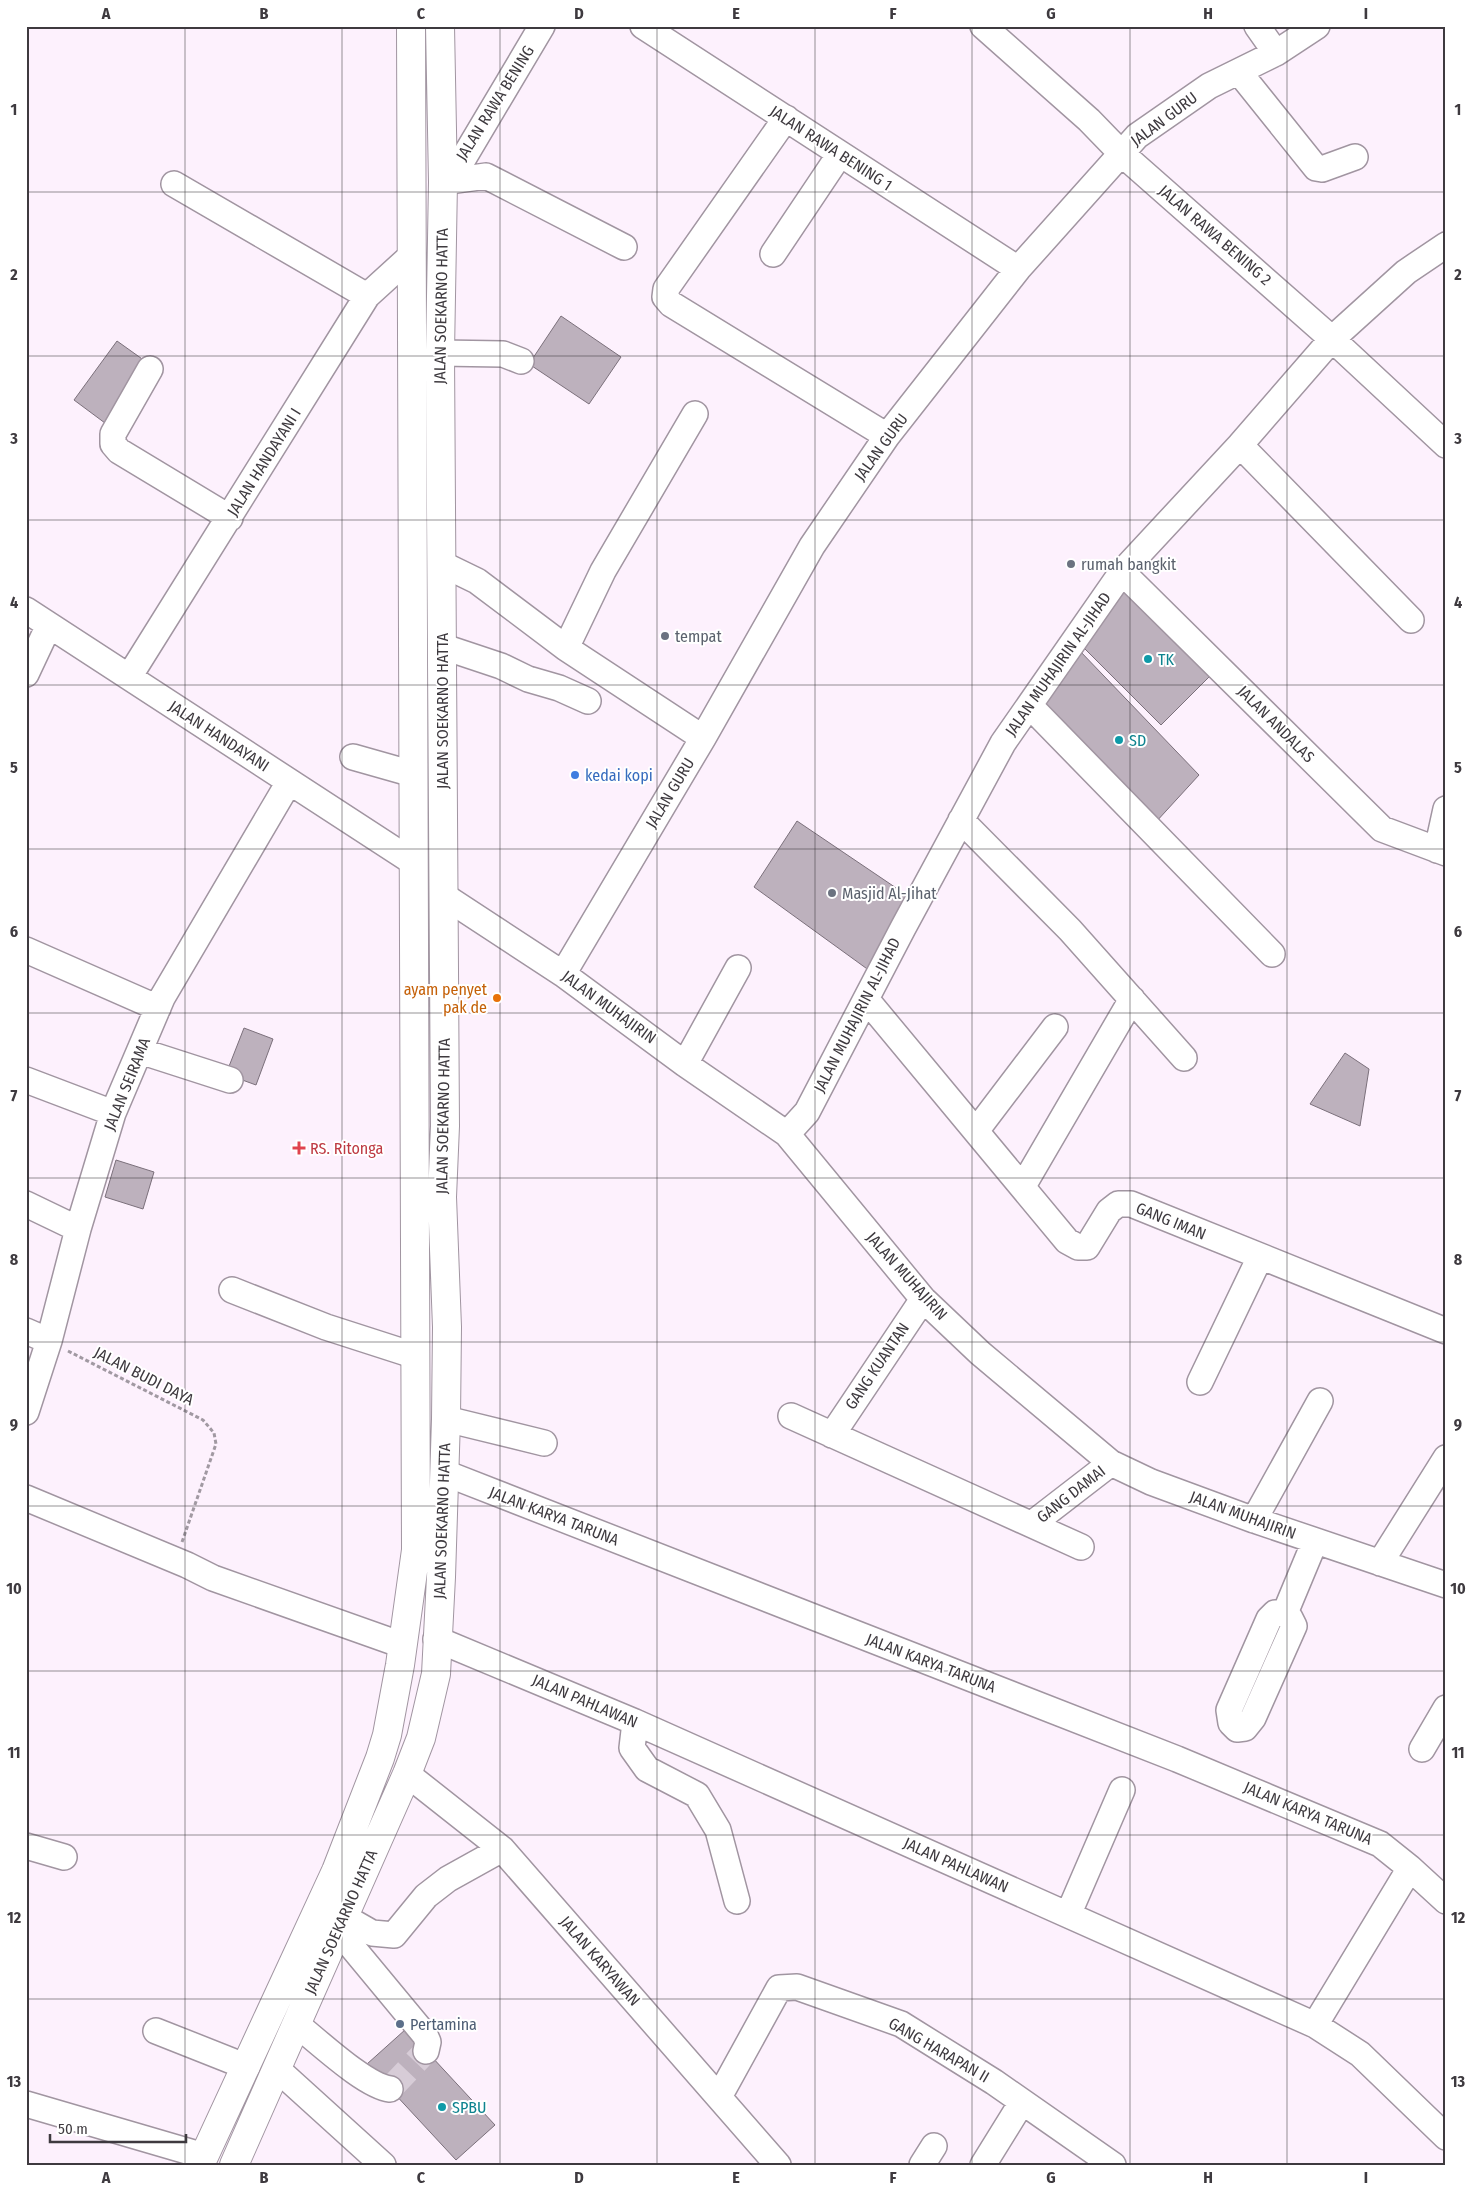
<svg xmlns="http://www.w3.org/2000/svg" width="1472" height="2191" font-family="'Fira Sans Condensed',sans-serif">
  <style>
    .building { fill: #bdb1bd; stroke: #7b707b }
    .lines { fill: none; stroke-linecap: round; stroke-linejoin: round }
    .minor-tunnel { stroke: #d7ccd7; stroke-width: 25; stroke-dasharray: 25 12; stroke-linecap: butt }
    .minor-casing { stroke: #a195a1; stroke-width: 28 }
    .major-casing { stroke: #a195a1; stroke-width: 30 }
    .path { stroke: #a199a2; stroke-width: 3; stroke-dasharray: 4 2.5; stroke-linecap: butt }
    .minor { stroke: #fff; stroke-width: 25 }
    .major { stroke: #fff; stroke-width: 28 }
    .grid { fill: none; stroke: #3e3a3f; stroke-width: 1; stroke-opacity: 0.55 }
    .worship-dot { fill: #6b7280; stroke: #fff; stroke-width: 2 }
    .culture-dot { fill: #0f9aa8; stroke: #fff; stroke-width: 2 }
    .shop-dot { fill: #3f7fe0; stroke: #fff; stroke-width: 2 }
    .food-dot { fill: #e8710a; stroke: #fff; stroke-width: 2 }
    .health-dot { fill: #e0444e; stroke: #fff; stroke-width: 2 }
    .service-dot { fill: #5c6f8a; stroke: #fff; stroke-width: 2 }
    .labels { text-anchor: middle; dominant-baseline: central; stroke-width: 4; stroke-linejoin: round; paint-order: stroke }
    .street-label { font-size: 16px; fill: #3e3a3f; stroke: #fff }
    .worship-label { font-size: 16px; fill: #5b616d; stroke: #fff; text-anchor: start }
    .culture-label { font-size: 16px; fill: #0d838f; stroke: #fff; text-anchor: start }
    .shop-label { font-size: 16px; fill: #366cbe; stroke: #fff; text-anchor: start }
    .food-label { font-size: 16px; fill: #c56008; stroke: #fff; text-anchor: end }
    .health-label { font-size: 16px; fill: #be3a42; stroke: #fff; text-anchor: start }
    .service-label { font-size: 16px; fill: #4e5e75; stroke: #fff; text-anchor: start }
    .neatline { fill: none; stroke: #3e3a3f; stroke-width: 2 }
    .grid-label { font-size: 16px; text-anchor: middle; font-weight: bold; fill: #3e3a3f }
  </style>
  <rect width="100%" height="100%" fill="#fdf1fd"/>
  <!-- building -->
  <path class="building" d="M561 316 621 357 589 404 529 364Z
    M117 341 152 366 109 426 74 400Z
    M1127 586 1214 672 1161 725 1082 646Z
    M1079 650 1199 775 1155 823 1038 705Z
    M797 821 911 898 870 971 754 887Z
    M244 1028 273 1039 256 1085 226 1074Z
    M1345 1053 1369 1069 1360 1126 1310 1104Z
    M116 1160 154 1172 143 1209 105 1197Z
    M406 2029 495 2125 456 2160 367 2064Z"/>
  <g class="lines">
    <!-- minor-tunnel -->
    <path class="minor-tunnel" d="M390 2089 426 2051"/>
    <!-- minor casing -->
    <g class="minor-casing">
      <path id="minor" d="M643 26 1018 269
        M983 26 1089 120 1121 153 1332 339 1446 445
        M1257 26 1276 53
        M1239 72 1316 168 1322 169 1355 157
        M786 118 666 289 665 297 671 304 887 436
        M442 172 460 164 542 26
        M443 182 486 176 624 247
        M174 184 367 296
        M773 254 840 154
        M440 353 503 354 521 361
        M150 369 113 434V444L119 451 230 518
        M1240 445 1411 620
        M442 564 477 581 566 648 703 738
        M1122 572 1382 829 1446 853
        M26 610 413 862
        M441 646 501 666 528 679 559 688 588 701
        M566 648 603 571 695 414
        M26 674 49 625
        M129 677 367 296 411 256
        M1030 706 1272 954
        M353 757 413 774
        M961 820 1070 930 1184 1058
        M1437 850 1446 809
        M444 896 563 974 685 1064 787 1134 923 1299 980 1353 1111 1463 1151 1482 1254 1520 1446 1585
        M26 950 158 1008
        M563 974 703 738 812 546 887 436 1018 269 1137 136 1209 86 1276 53 1317 26
        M866 999 1067 1241 1078 1247H1087L1109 1211 1118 1204H1131L1446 1331
        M140 1051 230 1080
        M685 1064 738 968
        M26 1080 113 1113
        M976 1131 1055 1027
        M787 1134 807 1112 903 928 1003 743 1122 572 1240 445 1332 339 1406 272 1446 245
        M1023 1186 1132 999
        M26 1204 78 1229
        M232 1290 326 1327 416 1356
        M26 1331 49 1341
        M1200 1382 1260 1257
        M26 1412 49 1341 78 1229 113 1113 162 998 289 782
        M791 1416 1081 1547
        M446 1419 544 1443
        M832 1435 923 1299
        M445 1473 1177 1759 1380 1844 1410 1868
        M26 1498 187 1565 213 1578 402 1645
        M1254 1520 1320 1401
        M1032 1524 1111 1463
        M1380 1563 1446 1458
        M1275 1613H1285L1290 1618 1294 1626 1253 1718 1245 1728 1237 1729 1231 1723 1229 1710 1269 1619Z
        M1285 1613 1315 1541
        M436 1639 635 1722 1315 2025 1360 2054 1446 2137
        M635 1722 632 1748 647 1769 697 1795 718 1830 737 1901
        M1422 1749 1446 1708
        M407 1774 502 1849 778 2165
        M26 1846 64 1857
        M1068 1915 1122 1790
        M344 1917 372 1933 394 1935 426 1896 448 1879 502 1849
        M338 1930 425 2035 428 2042 426 2051
        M296 2024C318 2041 365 2086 390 2089
        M1315 2025 1410 1868 1446 1901
        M156 2031 247 2067
        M276 2068 383 2165
        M719 2097 779 1988 797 1987 901 2024 994 2082 1113 2165
        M26 2104 204 2156
        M922 2165 934 2146
        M983 2165 1022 2102"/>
    </g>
    <!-- major casing -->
    <g class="major-casing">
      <path id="major" d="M200 2165 336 1871 380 1758 387 1735 400 1665 416 1550 411 26
        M234 2165 407 1774 421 1738 436 1674 441 1577 446 1419 447 1327 442 1197 445 1126 440 353 443 182 440 26"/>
    </g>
    <!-- path -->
    <path class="path" d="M68 1351 203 1420 214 1433 216 1444 182 1542"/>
    <!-- minor -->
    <use href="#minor" class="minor"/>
    <!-- major -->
    <use href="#major" class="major"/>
  </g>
  <!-- grid -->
  <path class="grid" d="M185 26V2165M342 26V2165M500 26V2165M657 26V2165M815 26V2165M972 26V2165M1130 26V2165M1287 26V2165M26 192H1446M26 356H1446M26 520H1446M26 685H1446M26 849H1446M26 1013H1446M26 1178H1446M26 1342H1446M26 1506H1446M26 1671H1446M26 1835H1446M26 1999H1446"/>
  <!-- markers -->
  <g class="worship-dot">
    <circle cx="1071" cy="564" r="5"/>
    <circle cx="665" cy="636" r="5"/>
    <circle cx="832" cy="893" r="5"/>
  </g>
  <g class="culture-dot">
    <circle cx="1148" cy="659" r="5"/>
    <circle cx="1119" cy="740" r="5"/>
    <circle cx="442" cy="2107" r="5"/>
  </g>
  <circle class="shop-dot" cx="575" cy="775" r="5"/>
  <circle class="food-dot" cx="497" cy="998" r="5"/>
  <path class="health-dot" d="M296.5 1140.5h5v5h5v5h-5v5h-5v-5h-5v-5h5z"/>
  <circle class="service-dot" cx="400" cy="2024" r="5"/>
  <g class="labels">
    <!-- street labels -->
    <g class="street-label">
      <text transform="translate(495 103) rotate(-58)">JALAN RAWA BENING</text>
      <text transform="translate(1164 119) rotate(-37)">JALAN GURU</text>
      <text transform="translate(831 148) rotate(33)">JALAN RAWA BENING 1</text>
      <text transform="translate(1215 235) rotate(41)">JALAN RAWA BENING 2</text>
      <text transform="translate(441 306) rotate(-89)">JALAN SOEKARNO HATTA</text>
      <text transform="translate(881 447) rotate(-54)">JALAN GURU</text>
      <text transform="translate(264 462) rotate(-58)">JALAN HANDAYANI I</text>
      <text transform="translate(1058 664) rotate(-55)">JALAN MUHAJIRIN AL-JIHAD</text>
      <text transform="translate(442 711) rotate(-90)">JALAN SOEKARNO HATTA</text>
      <text transform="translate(1276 724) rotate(45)">JALAN ANDALAS</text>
      <text transform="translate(219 736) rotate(33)">JALAN HANDAYANI</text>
      <text transform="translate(670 793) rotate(-59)">JALAN GURU</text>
      <text transform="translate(609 1007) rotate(36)">JALAN MUHAJIRIN</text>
      <text transform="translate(857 1015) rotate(-63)">JALAN MUHAJIRIN AL-JIHAD</text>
      <text transform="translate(127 1084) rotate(-68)">JALAN SEIRAMA</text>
      <text transform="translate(443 1116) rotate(-89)">JALAN SOEKARNO HATTA</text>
      <text transform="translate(1171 1221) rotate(22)">GANG IMAN</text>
      <text transform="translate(907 1276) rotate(48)">JALAN MUHAJIRIN</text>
      <text transform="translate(877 1366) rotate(-56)">GANG KUANTAN</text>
      <text transform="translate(144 1376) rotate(27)">JALAN BUDI DAYA</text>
      <text transform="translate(1071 1494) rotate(-38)">GANG DAMAI</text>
      <text transform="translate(1243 1515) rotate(20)">JALAN MUHAJIRIN</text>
      <text transform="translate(554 1516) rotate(21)">JALAN KARYA TARUNA</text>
      <text transform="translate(442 1521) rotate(-88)">JALAN SOEKARNO HATTA</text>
      <text transform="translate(931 1663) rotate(21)">JALAN KARYA TARUNA</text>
      <text transform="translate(585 1701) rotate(23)">JALAN PAHLAWAN</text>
      <text transform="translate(1308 1813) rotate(23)">JALAN KARYA TARUNA</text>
      <text transform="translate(956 1865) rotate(24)">JALAN PAHLAWAN</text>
      <text transform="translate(341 1922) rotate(-66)">JALAN SOEKARNO HATTA</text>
      <text transform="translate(600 1961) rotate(49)">JALAN KARYAWAN</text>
      <text transform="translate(939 2050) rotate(30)">GANG HARAPAN II</text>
    </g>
    <!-- worship labels -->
    <g class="worship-label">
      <text x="1081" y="564">rumah bangkit</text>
      <text x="675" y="636">tempat</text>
      <text x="842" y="893">Masjid Al-Jihat</text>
    </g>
    <!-- culture labels -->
    <g class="culture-label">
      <text x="1158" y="659">TK</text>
      <text x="1129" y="740">SD</text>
      <text x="452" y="2107">SPBU</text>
    </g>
    <!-- shop labels -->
    <g class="shop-label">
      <text x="585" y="775">kedai kopi</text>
    </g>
    <!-- food labels -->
    <g class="food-label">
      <text x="487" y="989">ayam penyet<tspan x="487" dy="18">pak de</tspan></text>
    </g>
    <!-- health labels -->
    <g class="health-label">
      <text x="310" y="1148">RS. Ritonga</text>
    </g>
    <!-- service labels -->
    <g class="service-label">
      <text x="410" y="2024">Pertamina</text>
    </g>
  </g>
  <!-- border -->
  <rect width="1472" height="2191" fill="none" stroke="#ffffff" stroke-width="55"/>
  <!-- scale -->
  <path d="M50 2134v8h136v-8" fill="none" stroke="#3e3a3f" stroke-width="2.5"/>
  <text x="58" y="2134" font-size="15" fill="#3e3a3f" stroke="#ffffff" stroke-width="4" paint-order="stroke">50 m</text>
  <rect x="28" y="28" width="1416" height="2136" class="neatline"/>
  <g class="grid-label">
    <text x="106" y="19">A</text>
    <text x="264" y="19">B</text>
    <text x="421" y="19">C</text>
    <text x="579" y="19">D</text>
    <text x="736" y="19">E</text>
    <text x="893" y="19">F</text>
    <text x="1051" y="19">G</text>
    <text x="1208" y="19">H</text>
    <text x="1366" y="19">I</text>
    <text x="14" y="115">1</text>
    <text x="1458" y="115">1</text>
    <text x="14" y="280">2</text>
    <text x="1458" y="280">2</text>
    <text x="14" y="444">3</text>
    <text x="1458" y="444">3</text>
    <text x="14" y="608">4</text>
    <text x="1458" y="608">4</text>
    <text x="14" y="773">5</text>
    <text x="1458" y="773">5</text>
    <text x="14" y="937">6</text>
    <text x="1458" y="937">6</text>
    <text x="14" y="1101">7</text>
    <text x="1458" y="1101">7</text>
    <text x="14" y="1265">8</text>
    <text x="1458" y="1265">8</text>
    <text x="14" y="1430">9</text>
    <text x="1458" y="1430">9</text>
    <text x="14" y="1594">10</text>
    <text x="1458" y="1594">10</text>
    <text x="14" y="1758">11</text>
    <text x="1458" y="1758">11</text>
    <text x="14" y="1923">12</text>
    <text x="1458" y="1923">12</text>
    <text x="14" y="2087">13</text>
    <text x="1458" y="2087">13</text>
    <text x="106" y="2183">A</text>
    <text x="264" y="2183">B</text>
    <text x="421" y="2183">C</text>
    <text x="579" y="2183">D</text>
    <text x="736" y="2183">E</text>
    <text x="893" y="2183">F</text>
    <text x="1051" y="2183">G</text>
    <text x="1208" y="2183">H</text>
    <text x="1366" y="2183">I</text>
  </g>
</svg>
